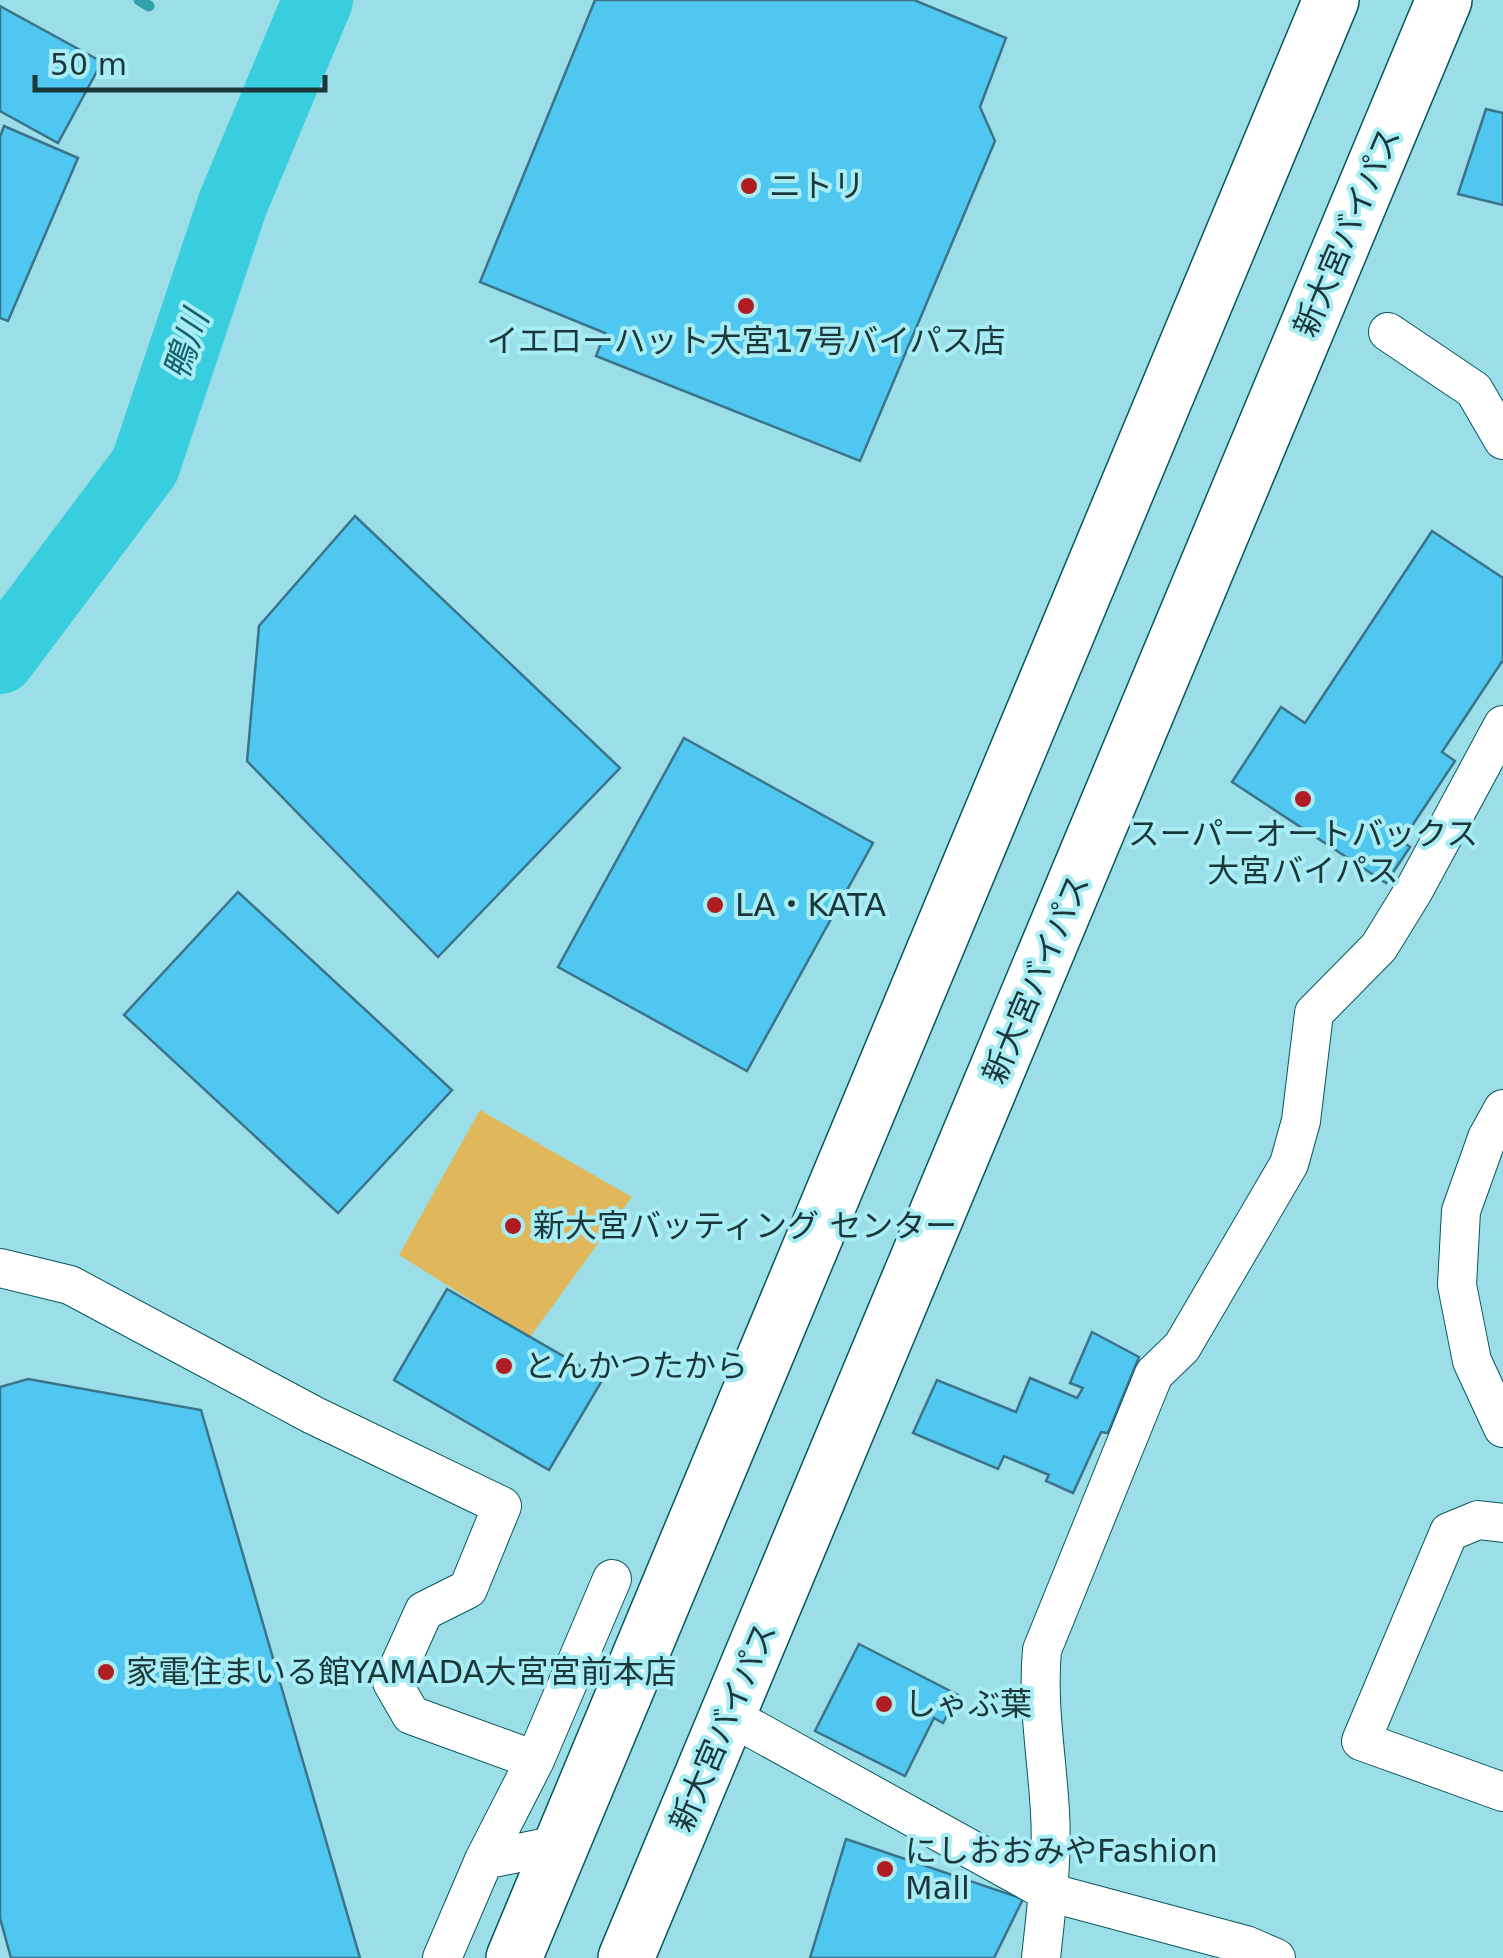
<svg xmlns="http://www.w3.org/2000/svg" width="1503" height="1958" font-family="'DejaVu Sans','Noto Sans JP',sans-serif">
  <style>
    .green { fill: #e0b85b }
    .lines { fill: none; stroke-linecap: round; stroke-linejoin: round }
    .stream { stroke: #30a1ac; stroke-width: 11 }
    .river { stroke: #39cedd; stroke-width: 70 }
    .building { fill: #4fc7f1; stroke: #3b748a; stroke-width: 2.5 }
    .minor-casing { stroke: #09575f; stroke-width: 40 }
    .trunk-casing { stroke: #09575f; stroke-width: 58 }
    .minor { stroke: #fff; stroke-width: 38 }
    .trunk { stroke: #fff; stroke-width: 55 }
    .poi-dot { fill: #af1d23; stroke: #a8ecf4; stroke-width: 4 }
    .labels { text-anchor: middle; dominant-baseline: central; stroke-width: 8; stroke-linejoin: round; paint-order: stroke }
    .poi-label { font-size: 32px; fill: #1b373a; stroke: #a8ecf4; text-anchor: start }
    .street-label { font-size: 32px; fill: #1b373a; stroke: #a8ecf4 }
    .water-label { font-size: 35px; font-style: italic; fill: #12636b; stroke: #a8ecf4 }
  </style>
  <rect width="100%" height="100%" fill="#9bdee7"/>
  <!-- green -->
  <path class="green" d="M480 1110 632 1197 530 1337 399 1255Z"/>
  <g class="lines">
    <!-- stream -->
    <path class="stream" d="M139 0 149 6"/>
    <!-- river -->
    <path class="river" d="M0 659 145 466 233 203 318 0"/>
  </g>
  <!-- building -->
  <path class="building" d="M595 0H914L1006 38 980 107 995 141 860 461 596 356 605 333 480 282Z
    M0 6 102 62 58 143 0 111Z
    M1486 109 1503 113V205L1458 194Z
    M4 126 78 158 8 321 0 318V137Z
    M355 516 620 768 438 957 247 761 259 626Z
    M1432 531 1503 578V660L1442 752 1455 761 1402 841 1410 847 1386 883 1232 782 1281 707 1305 723Z
    M684 738 873 843 747 1071 558 967Z
    M238 892 452 1090 338 1213 124 1015Z
    M447 1289 603 1379 549 1470 394 1380Z
    M1092 1332 1139 1357 1108 1433 1101 1432 1073 1493 1046 1481 1049 1475 1004 1456 998 1469 913 1433 937 1380 1016 1412 1030 1378 1077 1398 1083 1388 1070 1383Z
    M28 1379 201 1410 360 1958H11L0 1918V1387Z
    M859 1644 958 1695 943 1723 934 1718 905 1776 815 1731Z
    M846 1839 1023 1899 994 1958H810Z"/>
  <g class="lines">
    <!-- minor casing -->
    <g class="minor-casing">
      <path id="minor" d="M1388 332 1474 390 1503 440
        M1503 1109 1487 1138 1461 1211 1457 1285 1472 1361 1503 1428
        M0 1268 70 1285 313 1415 502 1506 468 1589 424 1611 392 1682 411 1715 535 1760
        M1503 1523 1478 1520 1449 1532 1361 1741 1503 1792
        M728 1715 1048 1892 1246 1945 1276 1958
        M484 1860 535 1760 612 1579
        M442 1958 484 1860 562 1844
        M1041 1958C1046 1910 1053 1860 1050 1812 1047 1757 1037 1705 1042 1650L1154 1374 1182 1347 1289 1164 1301 1121 1314 1013 1379 947 1414 890 1503 725"/>
    </g>
    <!-- trunk casing -->
    <g class="trunk-casing">
      <path id="trunk" d="M514 1958 1331 0
        M626 1958 1444 0"/>
    </g>
    <!-- minor -->
    <use href="#minor" class="minor"/>
    <!-- trunk -->
    <use href="#trunk" class="trunk"/>
  </g>
  <!-- markers -->
  <g class="poi-dot">
    <circle cx="749" cy="186" r="10"/>
    <circle cx="746" cy="306" r="10"/>
    <circle cx="1303" cy="799" r="10"/>
    <circle cx="715" cy="905" r="10"/>
    <circle cx="513" cy="1226" r="10"/>
    <circle cx="504" cy="1366" r="10"/>
    <circle cx="106" cy="1672" r="10"/>
    <circle cx="884" cy="1704" r="10"/>
    <circle cx="885" cy="1869" r="10"/>
  </g>
  <g class="labels">
    <!-- poi labels -->
    <g class="poi-label">
      <text x="769" y="186">ニトリ</text>
      <text x="746" y="341" text-anchor="middle">イエローハット大宮17号バイパス店</text>
      <text x="1303" y="834" text-anchor="middle">スーパーオートバックス<tspan x="1303" dy="37">大宮バイパス</tspan></text>
      <text x="735" y="905">LA・KATA</text>
      <text x="533" y="1226">新大宮バッティング センター</text>
      <text x="524" y="1366">とんかつたから</text>
      <text x="126" y="1672">家電住まいる館YAMADA大宮宮前本店</text>
      <text x="904" y="1704">しゃぶ葉</text>
      <text x="905" y="1851">にしおおみやFashion<tspan x="905" dy="37">Mall</tspan></text>
    </g>
    <!-- street labels -->
    <g class="street-label">
      <text transform="translate(1347 232) rotate(-67)">新大宮バイパス</text>
      <text transform="translate(1036 979) rotate(-67)">新大宮バイパス</text>
      <text transform="translate(723 1727) rotate(-67)">新大宮バイパス</text>
    </g>
    <!-- water labels -->
    <g class="water-label">
      <text transform="translate(186 345) rotate(-71)">鴨川</text>
    </g>
  </g>
  <!-- scale -->
  <path d="M35 75v15h290v-15" fill="none" stroke="#1b373a" stroke-width="5"/>
  <text x="50" y="75" font-size="30" fill="#1b373a" stroke="#a8ecf4" stroke-width="8" paint-order="stroke">50 m</text>
</svg>
